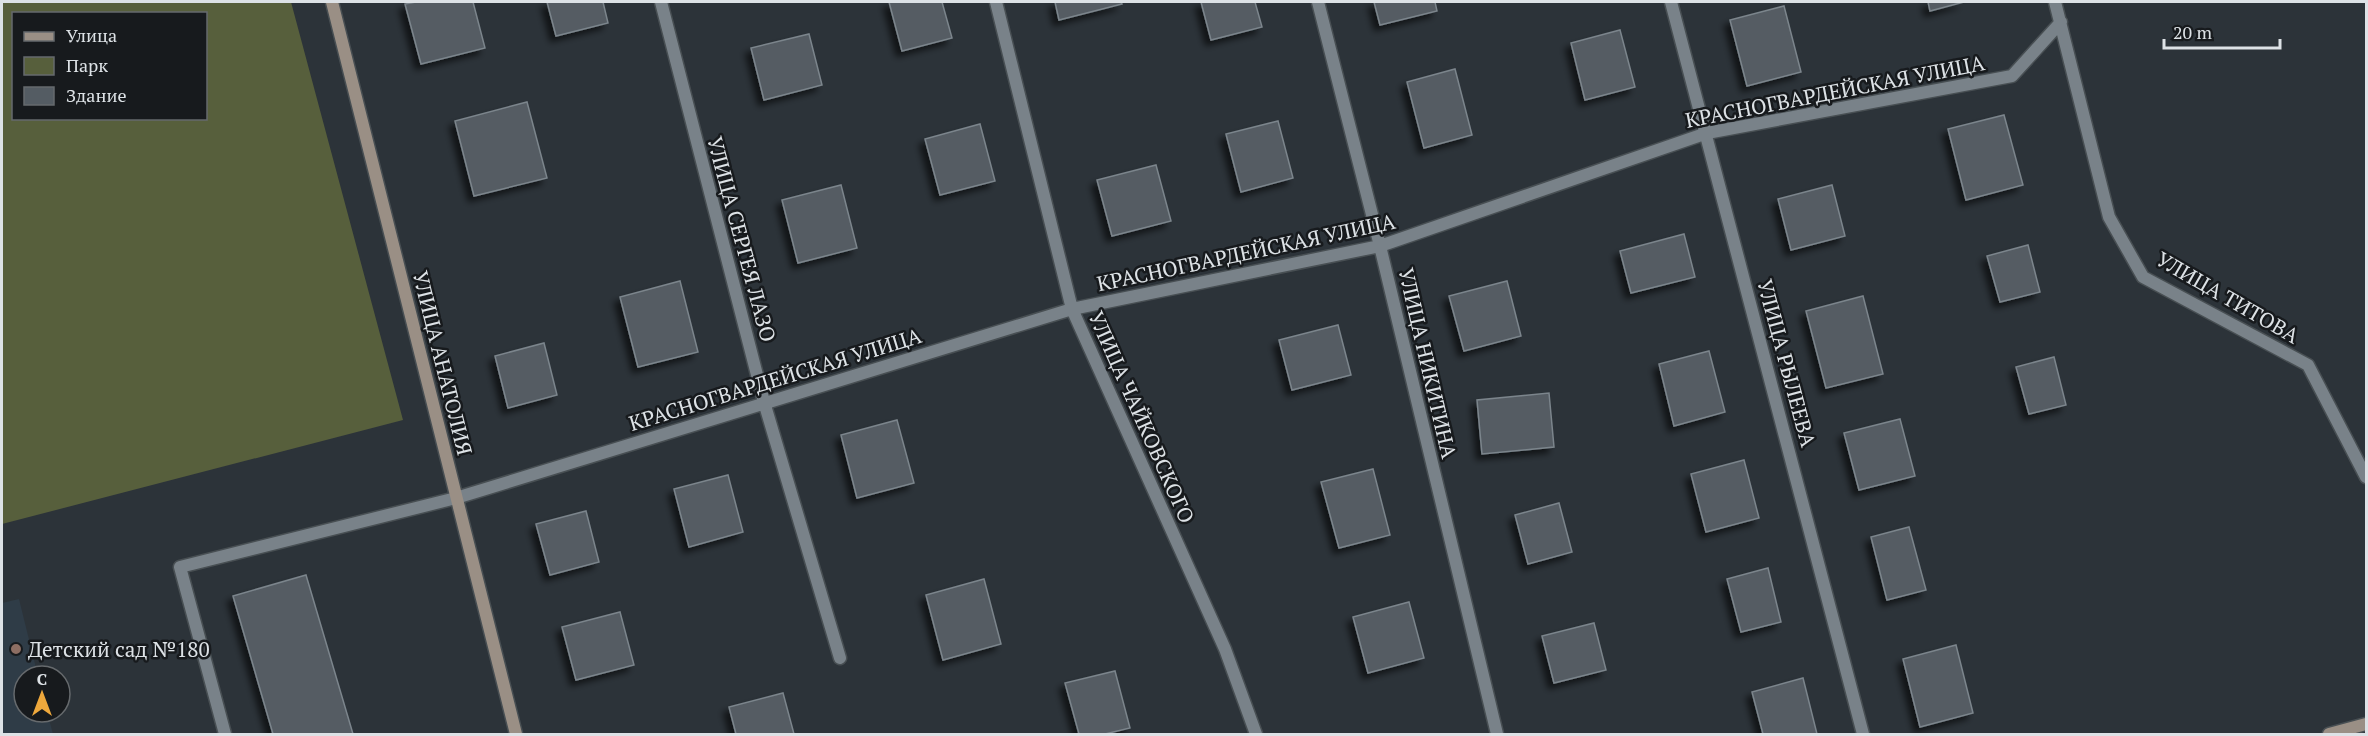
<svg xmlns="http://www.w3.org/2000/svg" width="2368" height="736" font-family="'PT Serif',serif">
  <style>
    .built { fill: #2f3c47 }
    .green { fill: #575f3c; fill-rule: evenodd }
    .building { fill: #545c63; stroke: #7c858c; stroke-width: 1.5; filter: url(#shadow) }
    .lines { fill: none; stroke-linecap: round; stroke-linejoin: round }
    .lane-casing { stroke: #484f53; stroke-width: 15 }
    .street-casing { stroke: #484f53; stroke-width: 15 }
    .secondary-casing { stroke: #484f53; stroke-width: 15 }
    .lane { stroke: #798289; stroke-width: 12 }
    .street { stroke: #798289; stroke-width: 12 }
    .secondary { stroke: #9a8f85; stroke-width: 12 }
    .education-dot { fill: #8d6e63; stroke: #171a1d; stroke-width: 2 }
    .labels { text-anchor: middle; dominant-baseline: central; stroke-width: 5; stroke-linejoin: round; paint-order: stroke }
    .street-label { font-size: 21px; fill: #dde2e6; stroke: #171a1d }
    .poi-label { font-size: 21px; fill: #dde2e6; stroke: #171a1d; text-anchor: start }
  </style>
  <defs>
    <filter id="shadow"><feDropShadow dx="-5.5" dy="5.5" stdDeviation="3" flood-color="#0009"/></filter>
  </defs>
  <rect width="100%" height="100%" fill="#2c3339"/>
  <!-- built -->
  <path class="built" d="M19 599 38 676H24V712H47L53 734H2V603Z"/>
  <!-- green -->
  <path class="green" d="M2 2H291L403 420 2 524ZM14 14H206V118H14Z"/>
  <!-- building -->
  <path class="building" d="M416 2H473L485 48 421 64 405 4Z
    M547 2H603L608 23 556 36Z
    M889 2H942L952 38 902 51Z
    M1055 2H1121L1122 4 1059 20Z
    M1201 2H1255L1262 27 1211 40Z
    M1374 2H1435L1437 11 1380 25Z
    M1928 2H1964L1930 11Z
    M1784 6 1801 72 1747 86 1730 20Z
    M1620 30 1635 87 1585 100 1571 43Z
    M809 34 822 85 764 100 751 48Z
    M1455 69 1472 135 1424 148 1407 82Z
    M527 102 547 178 474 196 455 121Z
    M2004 115 2023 185 1966 200 1948 129Z
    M1278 121 1293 178 1241 192 1226 134Z
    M980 124 995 181 940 195 925 139Z
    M1156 165 1171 221 1112 236 1097 180Z
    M841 185 857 248 798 263 782 200Z
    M1832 185 1845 236 1791 250 1778 199Z
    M1684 234 1695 277 1631 293 1620 251Z
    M2028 245 2040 292 2000 302 1987 256Z
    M680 281 698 352 638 367 620 297Z
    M1507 281 1521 336 1464 351 1449 296Z
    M1863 296 1883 374 1826 388 1806 311Z
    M1338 325 1351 375 1292 390 1279 340Z
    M544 343 557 395 508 408 495 356Z
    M1709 351 1725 412 1674 426 1659 364Z
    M2054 357 2066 405 2029 414 2016 367Z
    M1549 393 1554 447 1482 454 1477 400Z
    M1900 419 1915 476 1859 490 1844 433Z
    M897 420 914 483 857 498 841 435Z
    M1744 460 1759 518 1706 532 1691 474Z
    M1373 469 1390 535 1339 548 1321 482Z
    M728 475 743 532 689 547 674 489Z
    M1559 503 1572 552 1528 564 1515 515Z
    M586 511 599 562 550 575 536 524Z
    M1909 527 1926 590 1887 600 1871 537Z
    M1768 568 1781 622 1741 632 1727 579Z
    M306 575 353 734H273L233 596Z
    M984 579 1001 644 943 660 926 595Z
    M1409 602 1424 658 1368 673 1353 617Z
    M620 612 634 665 576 680 562 627Z
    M1594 623 1606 670 1554 683 1542 636Z
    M1956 645 1973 713 1920 727 1903 659Z
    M1115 671 1130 728 1105 734H1079L1065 683Z
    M1803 678 1817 734H1763L1752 692Z
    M783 693 794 734H736L729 707Z"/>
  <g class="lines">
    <!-- lane casing -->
    <g class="lane-casing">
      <path id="lane" d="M225 734 180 567 456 498"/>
    </g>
    <!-- street casing -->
    <g class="street-casing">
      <path id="street" d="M661 2 764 402 840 658
        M996 2 1072 309 1225 649 1256 734
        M1318 2 1380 246 1497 734
        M1671 2 1863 734
        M2055 2 2109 217 2143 277 2308 365 2366 477
        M456 498 1072 309 1380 246 1707 133 2012 76 2061 22"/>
    </g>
    <!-- secondary casing -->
    <g class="secondary-casing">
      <path id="secondary" d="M332 2 516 734
        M2329 734 2366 724"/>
    </g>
    <!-- lane -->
    <use href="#lane" class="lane"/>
    <!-- street -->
    <use href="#street" class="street"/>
    <!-- secondary -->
    <use href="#secondary" class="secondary"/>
  </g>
  <!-- markers -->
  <circle class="education-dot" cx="16" cy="649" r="6"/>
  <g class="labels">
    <!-- street labels -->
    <g class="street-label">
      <text transform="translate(1835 91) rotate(-11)">КРАСНОГВАРДЕЙСКАЯ УЛИЦА</text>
      <text transform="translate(742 239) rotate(75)">УЛИЦА СЕРГЕЯ ЛАЗО</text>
      <text transform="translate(1246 252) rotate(-12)">КРАСНОГВАРДЕЙСКАЯ УЛИЦА</text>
      <text transform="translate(2228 297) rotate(30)">УЛИЦА ТИТОВА</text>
      <text transform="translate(443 363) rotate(76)">УЛИЦА АНАТОЛИЯ</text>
      <text transform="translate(1428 363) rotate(77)">УЛИЦА НИКИТИНА</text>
      <text transform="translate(1787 363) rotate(75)">УЛИЦА РЫЛЕЕВА</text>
      <text transform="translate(775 379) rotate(-17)">КРАСНОГВАРДЕЙСКАЯ УЛИЦА</text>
      <text transform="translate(1142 417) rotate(66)">УЛИЦА ЧАЙКОВСКОГО</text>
    </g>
    <!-- poi labels -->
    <g class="poi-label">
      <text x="28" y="649">Детский сад №180</text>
    </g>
  </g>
  <!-- border -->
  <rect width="2368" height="736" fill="none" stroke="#dde2e6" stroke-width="6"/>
  <!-- legend -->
  <rect x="12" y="12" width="195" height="108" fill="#171a1d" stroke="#666a6d" stroke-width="1.5"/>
  <rect x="24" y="32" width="30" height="9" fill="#9a8f85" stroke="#666a6d" stroke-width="1.5"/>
  <text x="66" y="42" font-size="18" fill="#dde2e6">Улица</text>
  <rect x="24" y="57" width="30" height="18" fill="#575f3c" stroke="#666a6d" stroke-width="1.5"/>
  <text x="66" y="72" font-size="18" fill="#dde2e6">Парк</text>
  <rect x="24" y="87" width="30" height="18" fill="#545c63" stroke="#666a6d" stroke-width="1.5"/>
  <text x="66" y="102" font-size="18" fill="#dde2e6">Здание</text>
  <!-- north arrow -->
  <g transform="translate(42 694)"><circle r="28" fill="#171a1d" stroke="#666a6d" stroke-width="1.5"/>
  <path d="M0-4.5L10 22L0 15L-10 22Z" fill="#eea83c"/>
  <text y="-9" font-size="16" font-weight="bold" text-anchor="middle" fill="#dde2e6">С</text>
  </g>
  <!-- scale -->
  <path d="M2164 39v9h116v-9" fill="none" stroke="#dde2e6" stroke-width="3"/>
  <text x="2173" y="39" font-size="18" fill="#dde2e6" stroke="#171a1d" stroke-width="4.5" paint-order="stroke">20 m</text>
</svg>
